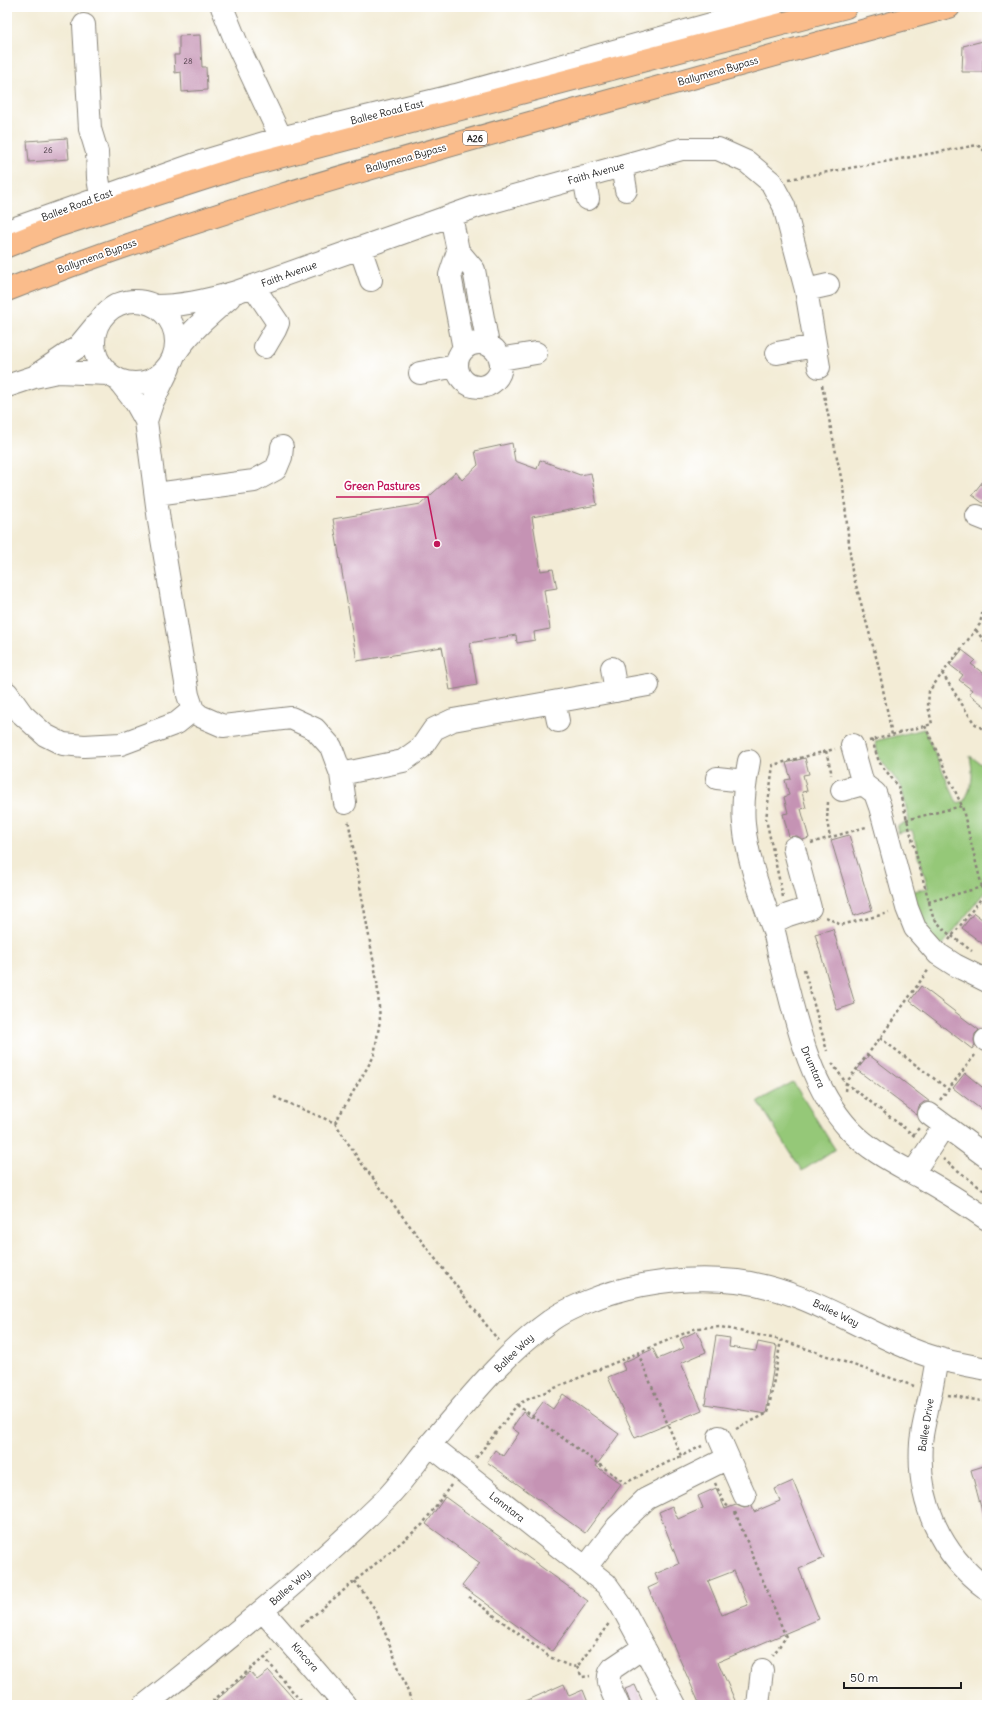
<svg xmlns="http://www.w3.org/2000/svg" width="994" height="1712" font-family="Delius,sans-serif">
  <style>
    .green { fill: #95c878; stroke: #58724a }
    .building { fill: #c593b4; fill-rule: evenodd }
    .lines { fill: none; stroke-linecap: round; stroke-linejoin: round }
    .minor-casing { stroke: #888479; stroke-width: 24 }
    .highway-casing { stroke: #888479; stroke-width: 24 }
    .path { stroke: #888479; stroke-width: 2.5; stroke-dasharray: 3 3; stroke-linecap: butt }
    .minor { stroke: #fff; stroke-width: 22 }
    .highway { stroke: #fabc8b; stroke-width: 22 }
    .labels { text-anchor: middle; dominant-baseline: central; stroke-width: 3.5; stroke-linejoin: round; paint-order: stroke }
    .number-label { font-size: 8px; fill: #463a42 }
    .shield { fill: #fff; stroke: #606060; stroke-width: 1 }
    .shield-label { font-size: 9px; font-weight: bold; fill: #1c1c1c }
    .street-label { font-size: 10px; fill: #1c1c1c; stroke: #fff }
    .leader { fill: none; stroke: #c2185b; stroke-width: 1.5 }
    .callout-dot { fill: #c2185b; stroke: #fff; stroke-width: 1.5 }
    .callout-label { font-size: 11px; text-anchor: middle; font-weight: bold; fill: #c2185b; stroke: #fff; stroke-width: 3.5; stroke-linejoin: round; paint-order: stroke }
  </style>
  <rect width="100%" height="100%" fill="#fff"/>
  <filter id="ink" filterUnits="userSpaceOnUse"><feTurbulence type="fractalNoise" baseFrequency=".025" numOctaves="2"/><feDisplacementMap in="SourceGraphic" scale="8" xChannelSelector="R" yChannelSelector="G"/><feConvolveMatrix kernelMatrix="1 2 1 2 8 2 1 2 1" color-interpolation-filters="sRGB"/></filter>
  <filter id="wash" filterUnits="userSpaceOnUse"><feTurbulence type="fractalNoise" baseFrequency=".012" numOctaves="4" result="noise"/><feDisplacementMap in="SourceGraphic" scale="16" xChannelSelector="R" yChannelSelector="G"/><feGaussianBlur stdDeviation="0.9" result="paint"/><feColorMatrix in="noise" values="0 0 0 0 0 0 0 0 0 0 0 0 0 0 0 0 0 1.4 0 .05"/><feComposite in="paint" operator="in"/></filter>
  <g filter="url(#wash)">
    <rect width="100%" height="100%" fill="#f3ecd6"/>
    <!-- green -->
    <path class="green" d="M924 729 957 803 964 801C974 783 973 775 970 756L987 768V889L941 947 927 935 910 892 928 888 912 830 897 833 898 826 909 820 901 786 879 758 875 741Z
      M793 1082 835 1149 802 1171 758 1101Z"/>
    <g id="blocks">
      <!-- building -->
      <path class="building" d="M200 35 202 67H206L207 90 182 92 181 72 175 73 174 55H179V36Z
        M983 41V47L987 46V58L983 60V72H962L963 46Z
        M67 138 69 159 29 162 27 141Z
        M512 443 515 461 537 469 540 460 580 475 591 473 597 505 532 517 541 571 553 569 557 588 544 590 550 629 534 632 535 640 517 643 516 635 470 643 477 685 450 690 442 647 357 661 333 519 421 504 456 472 462 480 478 465 475 451Z
        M987 476V506L972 495Z
        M962 650 975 660 971 664 987 676V708L969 694 972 690 959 680 963 675 950 665Z
        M805 758 809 774 803 775 807 791 802 792 806 808 801 809 809 838 803 840 797 836 789 837 783 814 788 813 784 797 789 795 785 780 791 779 786 763Z
        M849 835 872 910 854 916 831 840Z
        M974 913 987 923V947L962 928Z
        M833 929 855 1004 837 1010 815 934Z
        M921 986 979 1030 975 1034 974 1040 975 1045 972 1049 910 1001Z
        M869 1055 930 1102H924L919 1106 917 1115 857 1070Z
        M965 1073 987 1091V1114L953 1088Z
        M697 1331 706 1352 681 1363 702 1410 635 1438 608 1377 625 1370 622 1363 653 1349 658 1359 684 1348 680 1339Z
        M716 1336 730 1338 729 1347 756 1351 758 1342 777 1346 766 1414 705 1404Z
        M563 1394 619 1434 596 1466 621 1484 585 1533 487 1462 495 1450 503 1456 519 1433 512 1428 523 1412 531 1418 543 1402 553 1409Z
        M987 1465V1514L983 1515 971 1470Z
        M793 1481 824 1558 799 1569 819 1619 718 1662 737 1705H700L648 1588 659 1583 655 1574 679 1564 659 1512 672 1506 678 1519 703 1508 698 1496 716 1488 725 1509 736 1505 744 1508 752 1506 754 1512 780 1501 775 1489ZM734 1571 748 1605 722 1615 708 1581Z
        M445 1497 588 1601 552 1651 462 1586 480 1563 426 1524Z
        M269 1671 299 1705H210L250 1672 257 1680Z
        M564 1684 569 1696 583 1690 589 1705H517Z
        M635 1685 644 1705H631L625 1689Z"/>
    </g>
  </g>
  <g filter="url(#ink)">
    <use href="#blocks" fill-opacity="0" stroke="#888479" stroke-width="1"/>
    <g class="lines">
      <!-- minor casing -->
      <g class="minor-casing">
        <path id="minor" d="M222 7 237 44 281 138
          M84 25 90 129 97 152 98 178 101 196
          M622 166 626 190
          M584 176 588 199
          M451 216 458 251 474 270 488 345
          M7 231 201 162 281 138 456 95 772 7
          M360 248 371 280
          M458 251 450 275 464 349
          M253 286 278 323 275 330 265 347
          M806 290 828 285
          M94 342a41 41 0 1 1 82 0a41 41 0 1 1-82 0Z
          M155 306C183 306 209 300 236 292L478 206 682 149H718L747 162 771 182 784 206 806 290 819 367
          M457 365a22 22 0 1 1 44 0a22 22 0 1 1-44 0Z
          M176 352C191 331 209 315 229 298
          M777 353 815 346
          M500 359 536 353
          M420 373 456 366
          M38 374 78 347 97 324
          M119 381 136 403 146 421 159 521 188 695 193 710 200 716 223 726 291 718 315 729 331 747 341 774 345 803
          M7 386 34 377 57 372 109 374
          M146 421 152 403 169 368
          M156 494 254 481 276 469 281 457 282 447
          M977 516 987 520
          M612 668 616 691
          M7 693 22 714 45 735 63 744 84 746 121 744 177 723 193 710
          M554 702 558 721
          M852 745 863 784 875 793 880 807 907 908 915 928 938 954 955 965 987 981
          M749 761C745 782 742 803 744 824 747 858 760 892 771 923 776 934 777 947 780 958 795 1016 808 1085 850 1130 870 1151 895 1163 920 1177 943 1190 965 1204 987 1219
          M341 774 403 761 421 748 434 729 453 720 648 685
          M717 778 745 781
          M842 790 863 784
          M771 923 788 915 810 908 794 848
          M986 1040H987
          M929 1114 987 1157
          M913 1173 944 1126
          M937 1359C934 1374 932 1390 928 1404 926 1417 922 1430 921 1443 917 1502 940 1554 987 1589
          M719 1437 745 1496
          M430 1445 606 1584 621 1605 675 1705
          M586 1567 617 1527 646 1499 728 1458
          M263 1611 345 1705
          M145 1705C228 1640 308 1575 383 1502 401 1484 416 1462 432 1442 468 1400 504 1354 550 1321 560 1313 574 1307 586 1302 635 1282 685 1276 737 1281 803 1289 853 1326 913 1350 937 1360 962 1364 987 1369
          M618 1705C613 1693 603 1679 613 1668L644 1647
          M758 1705 762 1670"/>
      </g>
      <!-- highway casing -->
      <g class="highway-casing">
        <path id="highway" d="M7 246 57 226 237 168 846 7
          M7 290C187 219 372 167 558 115 689 79 819 42 949 7"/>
      </g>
      <!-- path -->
      <path class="path" d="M789 179 978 145 987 153
        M822 385 843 487 852 571 878 664 892 735
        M976 630 987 645
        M942 673 974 723 987 732
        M925 726 962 806 982 887 987 889
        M872 740 879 762 898 786 933 917 945 931 972 951
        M869 741 932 724 928 706 929 691 980 624 985 600 987 598
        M826 751 831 771V775
        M828 802 827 821 830 837
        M906 820 962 806
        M811 843 866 827
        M783 897 766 819 773 765 835 749
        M928 902 982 887
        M826 917 841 925 889 913
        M949 940 987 891
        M804 969 827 1051
        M880 1038 948 1089
        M832 1063 846 1083 916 1137
        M845 1091 846 1083 880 1038 929 969
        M274 1097 335 1123 359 1160 498 1340
        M940 1100 975 1055
        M335 1123 374 1056 380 1020 377 981 348 819
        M913 1135 919 1128
        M943 1159 987 1193
        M983 1190 987 1184
        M638 1353 681 1456
        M948 1395 987 1402
        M517 1405 625 1483 702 1446
        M736 1429 768 1413 781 1340
        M476 1458 517 1405 524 1401 697 1328 721 1327 781 1340 914 1386
        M715 1483 725 1504 730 1508
        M735 1512 786 1637 773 1655
        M355 1581 375 1609 384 1630 413 1705
        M469 1597 550 1657 567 1665 577 1667 610 1622
        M301 1626 422 1525 451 1485
        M264 1657 304 1705
        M577 1667 582 1677 590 1676
        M208 1705 273 1650"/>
      <!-- minor -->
      <use href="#minor" class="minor"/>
      <!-- highway -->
      <use href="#highway" class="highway"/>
    </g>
  </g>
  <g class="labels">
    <!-- number labels -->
    <g class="number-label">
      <text x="188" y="61">28</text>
      <text x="48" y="150">26</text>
    </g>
    <!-- shield labels -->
    <rect class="shield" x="463" y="131" width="24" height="14" rx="3"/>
    <g class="shield-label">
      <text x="475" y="138">A26</text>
    </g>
    <!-- street labels -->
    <g class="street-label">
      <text transform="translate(718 71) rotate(-16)">Ballymena Bypass</text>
      <text transform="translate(387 112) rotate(-14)">Ballee Road East</text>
      <text transform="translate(406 158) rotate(-16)">Ballymena Bypass</text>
      <text transform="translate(596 173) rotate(-16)">Faith Avenue</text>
      <text transform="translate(77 205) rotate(-20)">Ballee Road East</text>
      <text transform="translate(97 256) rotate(-20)">Ballymena Bypass</text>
      <text transform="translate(289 274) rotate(-20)">Faith Avenue</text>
      <text transform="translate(813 1067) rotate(66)">Drumtara</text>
      <text transform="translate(836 1313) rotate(26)">Ballee Way</text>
      <text transform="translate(514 1353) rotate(-44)">Ballee Way</text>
      <text transform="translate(926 1425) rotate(-81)">Ballee Drive</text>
      <text transform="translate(507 1507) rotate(38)">Lanntara</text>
      <text transform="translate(290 1587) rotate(-41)">Ballee Way</text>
      <text transform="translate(305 1657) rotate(48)">Kincora</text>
    </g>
  </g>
  <!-- callouts -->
  <path class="leader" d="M437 544L428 497H336"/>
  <circle class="callout-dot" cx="437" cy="544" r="4"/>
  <g class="callout-label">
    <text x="382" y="490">Green Pastures</text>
  </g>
  <!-- margin -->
  <rect width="994" height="1712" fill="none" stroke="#fff" stroke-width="24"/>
  <!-- scale -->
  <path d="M844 1682v6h117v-6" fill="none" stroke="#1c1c1c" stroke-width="2"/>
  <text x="850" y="1682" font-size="12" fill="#1c1c1c" stroke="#ffffff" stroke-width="3" paint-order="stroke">50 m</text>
</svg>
